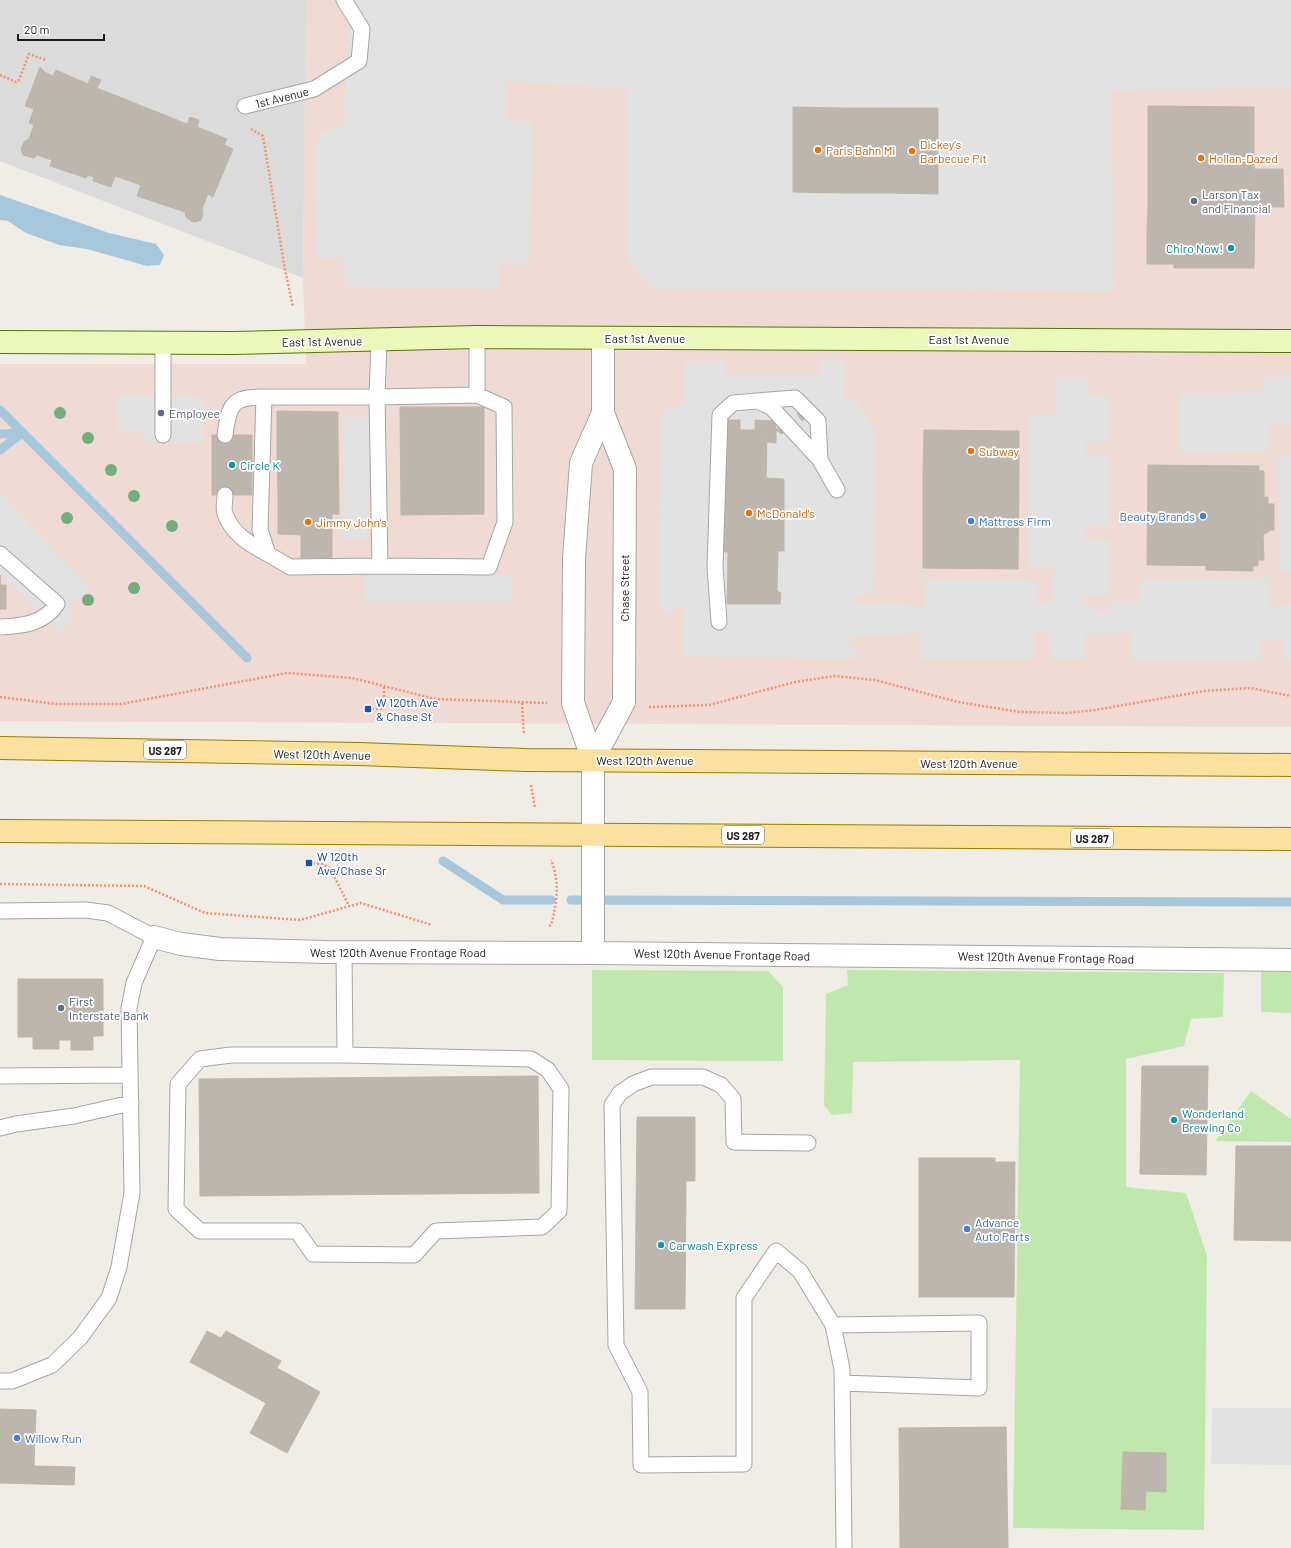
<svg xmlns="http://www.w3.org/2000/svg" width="1291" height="1548" font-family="Barlow,sans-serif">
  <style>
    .residential { fill: #dcdbdb }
    .commercial { fill: #efdad4 }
    .grass { fill: #c0e8ac }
    .parking { fill: #e2e2e2; fill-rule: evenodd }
    .water { fill: #a6c7dc }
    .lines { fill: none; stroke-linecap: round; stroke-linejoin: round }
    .stream { stroke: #a6c7dc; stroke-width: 9 }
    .building { fill: #bcb6ae; stroke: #c0b6a7 }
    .lane-casing { stroke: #a5a5a5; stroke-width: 17 }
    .street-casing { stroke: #a5a5a5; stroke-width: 24 }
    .secondary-casing { stroke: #577307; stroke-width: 24 }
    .primary-casing { stroke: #957c04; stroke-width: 24 }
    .path { stroke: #f6926e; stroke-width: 2.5; stroke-dasharray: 2 2; stroke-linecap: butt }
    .lane { stroke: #fff; stroke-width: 15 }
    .street { stroke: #fff; stroke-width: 22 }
    .secondary { stroke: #ebf8ba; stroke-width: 22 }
    .primary { stroke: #fae19f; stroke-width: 22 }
    .tree { fill: #73ae7d }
    .food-dot { fill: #e8710a; stroke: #fff; stroke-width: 1.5 }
    .service-dot { fill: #5c6f8a; stroke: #fff; stroke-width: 1.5 }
    .culture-dot { fill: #0f9aa8; stroke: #fff; stroke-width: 1.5 }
    .shop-dot { fill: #3f7fe0; stroke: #fff; stroke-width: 1.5 }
    .transit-dot { fill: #1a4fb4; stroke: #fff; stroke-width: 1.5 }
    .labels { text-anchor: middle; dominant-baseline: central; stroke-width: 3.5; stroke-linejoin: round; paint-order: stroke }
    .shield { fill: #fff; stroke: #626262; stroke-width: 1 }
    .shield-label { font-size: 11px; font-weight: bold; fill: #1e1e1e }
    .street-label { font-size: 12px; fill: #1e1e1e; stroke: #fff }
    .food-label { font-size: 12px; fill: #c56008; stroke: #fff; text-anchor: start }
    .service-label { font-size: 12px; fill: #4e5e75; stroke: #fff; text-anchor: start }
    .culture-label { font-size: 12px; fill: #0d838f; stroke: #fff; text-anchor: start }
    .shop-label { font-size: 12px; fill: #366cbe; stroke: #fff; text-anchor: start }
    .transit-label { font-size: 12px; fill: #164399; stroke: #fff; text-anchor: start }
  </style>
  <rect width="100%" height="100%" fill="#efede5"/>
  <!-- residential -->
  <path class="residential" d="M0 0H306L303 278 0 161Z"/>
  <!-- commercial -->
  <path class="commercial" d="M306 0H1291V727L0 721V364H306L303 278Z"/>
  <!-- grass -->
  <path class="grass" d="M592 970 768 971 783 987V1061L592 1060Z
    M847 970 1224 973 1223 1017 1191 1019 1184 1046 1126 1059V1187L1186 1193 1207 1256 1204 1530 1013 1528 1020 1060 853 1062 852 1113 832 1115 824 1105 826 994 848 985Z
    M1261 972H1291V1013L1261 1012Z
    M1251 1091 1291 1119V1142L1215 1141Z"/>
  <!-- parking -->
  <path class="parking" d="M352 0H1291V87L1112 91 1114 291 654 289 628 262V89L506 81V122L532 121 529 264H498L499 289 343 286 342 258 317 259 315 149 320 133 343 124Z
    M819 360 845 361 844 402 855 396 875 430 874 590 848 603H898L925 607V579L1037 580V603H1053L1054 568H1029V416H1055V377L1087 378V395H1109V442H1085V455H1110V526H1085V539L1110 540V596L1084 595V603L1103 612H1110V602H1140V579L1269 578V606H1283L1291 603V661H1284V638L1262 639V661H1132V633H1085V659H1050L1049 632H1034V659H920L919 632 898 635H853L848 641 862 660 683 656 684 612 680 606 666 615 659 605 661 413 685 401V361H725V375L819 376ZM717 420H740V430H755V420L776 421V443L767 442 766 478 784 480V551H778L777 591 781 593 780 604H727L728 552 716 551 717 504H725V473ZM785 421 790 426 781 434 777 429Z
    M1291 376V423L1269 424V452L1180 453 1179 394 1258 392 1265 387V377Z
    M117 395 204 396V443L143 442V431L117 430Z
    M344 418H369L368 539H342Z
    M1278 456H1291V571H1279Z
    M0 493 90 588 72 605V621L60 633 0 574Z
    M366 575H512V602H366Z
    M1212 1408H1291V1465L1211 1464Z"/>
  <!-- water -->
  <path class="water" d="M0 195 109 233 156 244 164 255 160 265 147 266 87 249 59 245 26 233 8 221 0 220Z"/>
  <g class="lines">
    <!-- stream -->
    <path class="stream" d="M0 410 247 658
      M0 434 22 433
      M0 450 22 433
      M443 861 503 900H551
      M571 900 1291 902"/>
  </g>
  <!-- building -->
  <path class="building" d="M40 67 46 73 53 76 56 70 88 84 91 76 101 80 97 88 187 124 190 117 199 120 197 127 227 139 224 145 233 149 213 197 208 194 202 209 203 214 201 220 195 222 191 221 186 217 185 212 137 196 141 185 115 176 111 187 93 181 94 177 88 175 86 178 50 166 52 160 37 155 34 158 23 155 21 149 24 142 29 139 34 125 29 123 34 109 25 106Z
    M1148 106 1254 107V146L1148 145Z
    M793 107 844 108 843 193 793 192Z
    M844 108H886V193H843Z
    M886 108H938V194L886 193Z
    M1148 145 1254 146V190H1148Z
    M1254 169H1283L1284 207H1255Z
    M1148 190H1254L1255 207 1148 208Z
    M1255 207 1254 268H1208V229H1147L1148 208Z
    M1147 229H1208V268H1174V264H1147Z
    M400 407H484V514L401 515Z
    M808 407 813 413 802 421 797 414Z
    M277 411 338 412V435H333L332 417H284V456H277Z
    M284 417H332L333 435H338L339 514H284L283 494H278L277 456H284Z
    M717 420H740V430L728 431V462L725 465Z
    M755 420 776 421V443L767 442V430H755Z
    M785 421 790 426 782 434 776 430Z
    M733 430H767L766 491H773L771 597 734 596 735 545H727L728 515 725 511V465L728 462V431Z
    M924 430 1019 431V473L923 472Z
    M212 435H252V495H212Z
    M1148 465 1259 466 1258 566 1147 565Z
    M1259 471H1264V497H1268V504H1274V530H1271L1263 535 1264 560H1259Z
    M923 472 1019 473 1018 569 923 568Z
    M766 478 784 479V551H778L777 591 781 593 780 604H727L728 552 716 551 717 504H725V511L728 515 727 545H735L734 596 771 597 773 491H766Z
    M278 494H283L284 530H332V558H301V535L278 534Z
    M284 514H332V530H284Z
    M1206 565 1253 566V571L1206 570Z
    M0 575V585H6V609H0Z
    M18 979H103V1036H93V1050H71V1040H59V1049H33V1037H18Z
    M1142 1066H1208L1206 1175 1140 1174Z
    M538 1076 539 1193 200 1196 199 1079Z
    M637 1117H695V1181H686L685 1309H635Z
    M1236 1146H1291V1241L1234 1240Z
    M919 1158H995V1162H1015L1014 1297H919Z
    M207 1331 221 1338 226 1331 281 1361 277 1368 320 1392 287 1453 250 1433 266 1403 190 1362Z
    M0 1409 36 1410 34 1466 75 1467 74 1485 0 1483Z
    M1006 1427 1008 1548H900L899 1428Z
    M1123 1452 1166 1453V1492L1146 1491 1145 1510 1121 1509Z"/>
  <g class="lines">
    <!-- lane casing -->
    <g class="lane-casing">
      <path id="lane" d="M245 106 314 89 359 61 362 29 344 0
        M477 337V395
        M379 340 377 397 380 566 489 567 505 522 504 407 477 395 377 397H264L260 530 268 554 290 567 380 566
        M163 343V435
        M757 401 795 398 818 421 820 460
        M225 435C229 404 232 397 264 397
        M225 495C225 500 223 509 225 514 232 534 251 545 268 554
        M0 554 57 604C44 624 22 626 0 627
        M719 622 715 567 720 415 733 403 757 401 771 407 820 460 837 490
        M0 911 86 910 108 913 154 937 134 983 129 1008 132 1193 119 1267 109 1298 80 1338 52 1365 12 1381H0
        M344 952 345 1055 531 1059 548 1070 561 1089 559 1211 542 1227 436 1231 414 1255 313 1254 297 1231H200L176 1209 178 1084 200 1059 231 1055H345
        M0 1076 130 1075
        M0 1128 16 1124 74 1116 131 1103
        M808 1143 734 1142 733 1099 721 1085 703 1077H651L633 1084 620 1093 612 1105 616 1345 640 1392 641 1465 744 1464V1298L776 1251 800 1271 833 1325 979 1323V1388L842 1383
        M833 1325 842 1369 844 1548"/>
    </g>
    <!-- street casing -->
    <g class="street-casing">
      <path id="street" d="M593 760 624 702 625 469 603 413V338
        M154 937 181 944 220 949 326 952 593 953 1291 960
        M593 953V760L573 703 574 559 581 463 603 413"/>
    </g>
    <!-- secondary casing -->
    <g class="secondary-casing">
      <path id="secondary" d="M0 342 233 343 477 337 1291 341"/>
    </g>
    <!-- primary casing -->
    <g class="primary-casing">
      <path id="primary" d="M0 748 359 754 526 760 1291 765
        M0 831 1291 839"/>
    </g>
    <!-- path -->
    <path class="path" d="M0 75 16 82 19 80 29 54 46 60
      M251 129 263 136 285 270 293 307
      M0 697 56 704H121L287 673 352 678 435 699 547 703
      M522 703 524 735
      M649 707 709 705 795 682 834 676 875 680 958 702 1020 712 1067 713 1095 710 1204 691 1250 688 1291 696
      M368 709H384V686
      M531 785 535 808
      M309 863 322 864 330 868 349 906
      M0 884 144 886 205 913 300 920 361 903 432 925
      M549 926 551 925C557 904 560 881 551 860"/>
    <!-- lane -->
    <use href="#lane" class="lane"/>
    <!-- street -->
    <use href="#street" class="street"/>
    <!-- secondary -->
    <use href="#secondary" class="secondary"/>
    <!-- primary -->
    <use href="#primary" class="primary"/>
  </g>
  <!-- trees -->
  <g class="tree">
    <circle cx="60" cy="413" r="6"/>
    <circle cx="88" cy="438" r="6"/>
    <circle cx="111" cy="470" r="6"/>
    <circle cx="134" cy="496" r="6"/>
    <circle cx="67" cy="518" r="6"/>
    <circle cx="172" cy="526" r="6"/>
    <circle cx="134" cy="588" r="6"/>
    <circle cx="88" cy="600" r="6"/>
  </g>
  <!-- markers -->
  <g class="food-dot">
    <circle cx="818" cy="150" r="4"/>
    <circle cx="912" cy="151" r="4"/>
    <circle cx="1201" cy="158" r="4"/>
    <circle cx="971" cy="451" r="4"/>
    <circle cx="749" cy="513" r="4"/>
    <circle cx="308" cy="522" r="4"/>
  </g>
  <g class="service-dot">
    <circle cx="1194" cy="201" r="4"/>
    <circle cx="161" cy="413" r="4"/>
    <circle cx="61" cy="1008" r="4"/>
  </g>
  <g class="culture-dot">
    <circle cx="1231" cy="248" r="4"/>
    <circle cx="232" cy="465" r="4"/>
    <circle cx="1174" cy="1120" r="4"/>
    <circle cx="661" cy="1245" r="4"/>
  </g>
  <g class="shop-dot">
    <circle cx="1203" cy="516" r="4"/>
    <circle cx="971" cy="521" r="4"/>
    <circle cx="967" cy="1229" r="4"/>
    <circle cx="17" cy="1438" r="4"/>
  </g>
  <g class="transit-dot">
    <rect x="364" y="705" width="8" height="8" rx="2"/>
    <rect x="305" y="859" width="8" height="8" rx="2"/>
  </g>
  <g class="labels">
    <!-- shield labels -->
    <g class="shield">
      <rect x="144" y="741" width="42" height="18" rx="3"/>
      <rect x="722" y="826" width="42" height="18" rx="3"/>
      <rect x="1071" y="829" width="42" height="18" rx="3"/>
    </g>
    <g class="shield-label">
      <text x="165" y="750">US 287</text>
      <text x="743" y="835">US 287</text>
      <text x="1092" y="838">US 287</text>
    </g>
    <!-- street labels -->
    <g class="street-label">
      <text transform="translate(282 97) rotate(-14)">1st Avenue</text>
      <text x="645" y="338">East 1st Avenue</text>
      <text x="969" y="339">East 1st Avenue</text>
      <text transform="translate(322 341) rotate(-1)">East 1st Avenue</text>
      <text transform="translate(624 588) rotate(-90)">Chase Street</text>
      <text transform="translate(322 754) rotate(1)">West 120th Avenue</text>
      <text x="645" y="760">West 120th Avenue</text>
      <text x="969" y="763">West 120th Avenue</text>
      <text x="398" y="952">West 120th Avenue Frontage Road</text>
      <text transform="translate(722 954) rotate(1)">West 120th Avenue Frontage Road</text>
      <text transform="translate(1046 957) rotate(1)">West 120th Avenue Frontage Road</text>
    </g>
    <!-- food labels -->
    <g class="food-label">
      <text x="920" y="144">Dickey's<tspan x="920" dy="14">Barbecue Pit</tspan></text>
      <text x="826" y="150">Paris Bahn Mi</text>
      <text x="1209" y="158">Hollan-Dazed</text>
      <text x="979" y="451">Subway</text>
      <text x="757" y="513">McDonald's</text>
      <text x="316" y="522">Jimmy John's</text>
    </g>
    <!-- service labels -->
    <g class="service-label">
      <text x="1202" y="194">Larson Tax<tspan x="1202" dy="14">and Financial</tspan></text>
      <text x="169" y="413">Employee</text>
      <text x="69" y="1001">First<tspan x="69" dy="14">Interstate Bank</tspan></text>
    </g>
    <!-- culture labels -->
    <g class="culture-label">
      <text x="1223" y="248" text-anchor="end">Chiro Now!</text>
      <text x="240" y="465">Circle K</text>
      <text x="1182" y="1113">Wonderland<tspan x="1182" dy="14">Brewing Co</tspan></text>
      <text x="669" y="1245">Carwash Express</text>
    </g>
    <!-- shop labels -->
    <g class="shop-label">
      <text x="1195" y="516" text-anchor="end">Beauty Brands</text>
      <text x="979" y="521">Mattress Firm</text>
      <text x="975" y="1222">Advance<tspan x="975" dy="14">Auto Parts</tspan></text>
      <text x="25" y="1438">Willow Run</text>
    </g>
    <!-- transit labels -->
    <g class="transit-label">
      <text x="376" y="702">W 120th Ave<tspan x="376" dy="14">&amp; Chase St</tspan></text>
      <text x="317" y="856">W 120th<tspan x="317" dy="14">Ave/Chase Sr</tspan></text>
    </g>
  </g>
  <!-- scale -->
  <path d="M18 34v6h86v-6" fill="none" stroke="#1e1e1e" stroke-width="2"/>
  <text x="24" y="34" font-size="12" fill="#1e1e1e" stroke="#ffffff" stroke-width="3" paint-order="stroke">20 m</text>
</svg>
